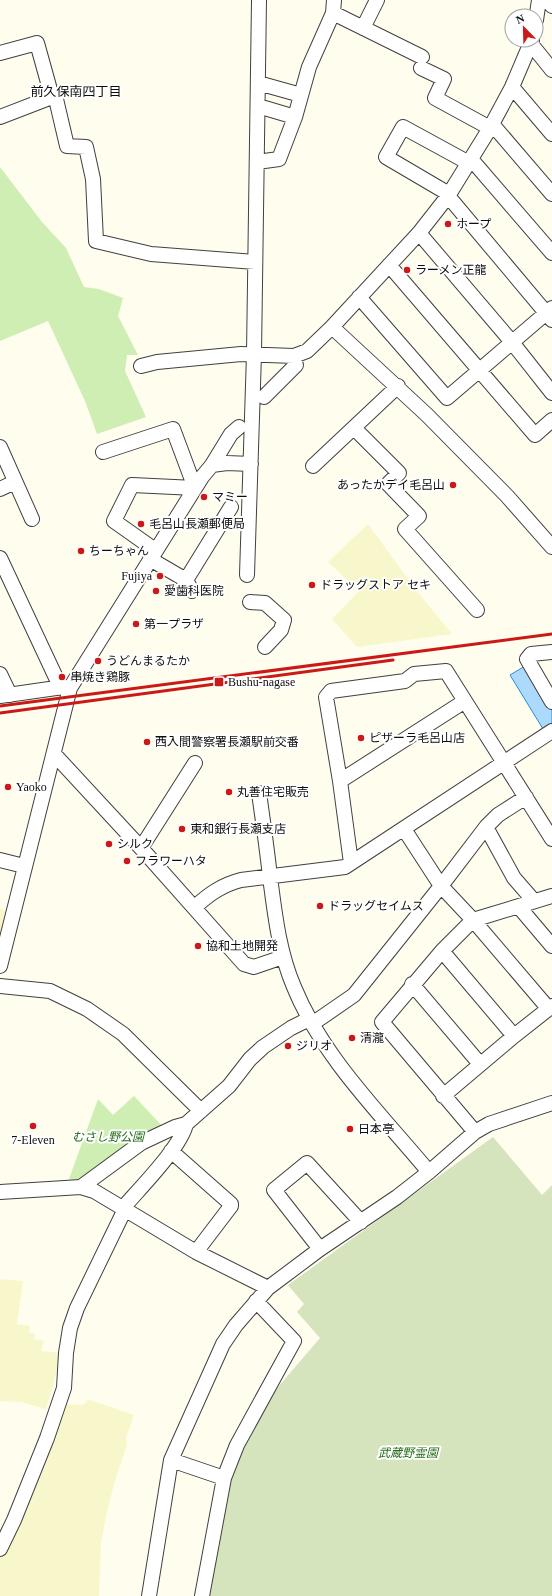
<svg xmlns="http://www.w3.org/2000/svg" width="552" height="1596" font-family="'Times New Roman','Noto Sans JP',serif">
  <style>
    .farmland { fill: #f8f7cb }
    .green { fill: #ceeeb3 }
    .cemetery { fill: #d5e4bc }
    .water { fill: #acdafc; stroke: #2c8bda }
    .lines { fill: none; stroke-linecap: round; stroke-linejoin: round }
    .minor-casing { stroke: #404040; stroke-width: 16 }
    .minor { stroke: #fff; stroke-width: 14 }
    .rail { stroke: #cb1918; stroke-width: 3 }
    .poi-dot { fill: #cb1918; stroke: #fff; stroke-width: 1.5 }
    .labels { text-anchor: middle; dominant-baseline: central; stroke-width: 4; stroke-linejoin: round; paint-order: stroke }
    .poi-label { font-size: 12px; fill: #0d0d0d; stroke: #fff; text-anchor: start }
    .park-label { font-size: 12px; font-style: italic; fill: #246b17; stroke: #fff }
    .neighbourhood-label { font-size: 13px; fill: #0d0d0d; stroke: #fff }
  </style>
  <rect width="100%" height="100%" fill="#fffdee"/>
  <!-- farmland -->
  <path class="farmland" d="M368 524 416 590 452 634 357 647 332 619 359 591 328 562Z
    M0 909 6 910 0 935Z
    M0 1279 23 1281 17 1324 30 1326 29 1333 35 1334 34 1339 44 1341 41 1351 60 1353 56 1374 46 1409 21 1402 0 1401Z
    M87 1399 134 1415 126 1438 127 1445 114 1484 106 1516 101 1542 99 1596H0V1557L11 1537 61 1408 67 1404 82 1405 86 1403Z"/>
  <!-- green -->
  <path class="green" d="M0 167 42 222 66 248 84 287 99 289 123 298 118 316 138 355H127L125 371 146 417 97 434 85 401 48 321 0 341Z
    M134 1096 164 1128 81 1180 72 1181 69 1179 98 1099 113 1115Z"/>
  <!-- cemetery -->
  <path class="cemetery" d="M493 1137 542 1195 552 1185V1596H207L229 1480 242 1448 272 1394 320 1338 297 1312 304 1304 288 1285Z"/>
  <!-- water -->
  <path class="water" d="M525 666 552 710V723L543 729 510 675Z"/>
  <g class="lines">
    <!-- minor casing -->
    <g class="minor-casing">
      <path id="minor" d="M547 0 552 6
        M333 13 422 57
        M536 20 539 0
        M363 28 377 0
        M531 44 552 70
        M0 53 37 43 52 97 56 99 67 146 86 147 93 179 96 241 151 254 255 262
        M421 68 444 79 435 98 490 128
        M258 83 301 95
        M512 87 552 134
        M258 106 295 117
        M0 117 52 97
        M492 124 552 194
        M471 159 552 253
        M257 162 279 159 295 117 309 67 333 13 334 0
        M449 194 386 157 403 127 469 163
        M448 196 552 320
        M419 233 511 341 552 393
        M389 265 535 435 552 420
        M359 297 447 398 552 308
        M332 327 427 415 507 496 552 547
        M141 366 157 362 241 354 294 356 307 351 332 327 419 233 448 196 490 128 512 87 532 40
        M264 397 296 365
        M354 428 399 473 388 484 419 516 405 529 477 610
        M0 447 32 519
        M103 452 173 429 195 488 132 485 114 521 155 550
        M212 465 231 434 239 427
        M313 466 398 386
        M0 489 15 482
        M0 558 58 682 63 687
        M150 559 186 580 231 507
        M247 575 254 354 259 0
        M186 580 192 591
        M250 602 265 603 284 620 281 630 265 647
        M552 652 531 654 527 659 552 702
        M0 674 10 695
        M0 696 63 687 69 688
        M54 754 141 848 244 964 254 967 283 957
        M340 781 465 701
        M259 793C263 821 267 849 270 877 275 915 279 952 294 987 323 1058 381 1114 429 1172
        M486 827 514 878 534 901
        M404 829 441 886 473 920 548 1008
        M141 848 195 763
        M0 860 24 866
        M351 863 340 781 326 697 331 691 405 681 414 674 446 671 552 839
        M195 907C209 894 222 885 241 880L345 867 552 731
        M519 907 552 946
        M442 951 514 1036
        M0 966 70 688 202 477 212 465 227 463 251 464
        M412 984 480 1064
        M0 986 50 991 87 1009 123 1034 201 1111
        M312 1024 354 995 441 886 486 827 498 815 526 797
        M443 1096 514 1036 552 1006
        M475 1132 382 1022 442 951 473 920 552 896
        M171 1151 231 1204V1206L196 1252
        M81 1187 141 1143 175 1127 186 1124 229 1086 250 1059 263 1047 291 1028 309 1019
        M0 1192 81 1187 94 1191 196 1252 268 1288
        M123 1208C140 1188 181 1147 186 1124
        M320 1249 274 1190 307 1163 361 1222
        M171 1460 224 1478
        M0 1549 14 1520 47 1438 64 1388 66 1353 70 1328 77 1308 125 1209
        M149 1596 171 1460 223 1344 236 1325 268 1288 320 1249 397 1197 429 1172 475 1132 489 1124 552 1103
        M202 1596 224 1478 237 1445 294 1341 256 1301"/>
    </g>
    <!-- minor -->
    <use href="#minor" class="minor"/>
    <!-- rail -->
    <path class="rail" d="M0 706 552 634
      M0 713 393 660"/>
  </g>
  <!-- markers -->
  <g class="poi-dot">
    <circle cx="448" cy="224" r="4"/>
    <circle cx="407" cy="270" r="4"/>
    <circle cx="453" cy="485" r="4"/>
    <circle cx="204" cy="497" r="4"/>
    <circle cx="141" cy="524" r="4"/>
    <circle cx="81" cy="551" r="4"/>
    <circle cx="160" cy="576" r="4"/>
    <circle cx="312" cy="585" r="4"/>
    <circle cx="156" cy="591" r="4"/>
    <circle cx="136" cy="624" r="4"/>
    <circle cx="98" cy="661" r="4"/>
    <circle cx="62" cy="677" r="4"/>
    <rect x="214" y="677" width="10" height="10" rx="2"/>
    <circle cx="361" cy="738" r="4"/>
    <circle cx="147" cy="742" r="4"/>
    <circle cx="8" cy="787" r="4"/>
    <circle cx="229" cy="792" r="4"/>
    <circle cx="182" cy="829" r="4"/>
    <circle cx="109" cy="844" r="4"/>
    <circle cx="127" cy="861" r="4"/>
    <circle cx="320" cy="906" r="4"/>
    <circle cx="198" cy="946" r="4"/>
    <circle cx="352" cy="1038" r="4"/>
    <circle cx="288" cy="1046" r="4"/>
    <circle cx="33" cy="1126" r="4"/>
    <circle cx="350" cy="1129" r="4"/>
  </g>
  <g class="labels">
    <!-- poi labels -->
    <g class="poi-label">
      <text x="456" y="224">ホープ</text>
      <text x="415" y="270">ラーメン正龍</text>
      <text x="445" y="485" text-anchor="end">あったかデイ毛呂山</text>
      <text x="212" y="497">マミー</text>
      <text x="149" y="524">毛呂山長瀬郵便局</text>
      <text x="89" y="551">ちーちゃん</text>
      <text x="152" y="576" text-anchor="end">Fujiya</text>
      <text x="320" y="585">ドラッグストア セキ</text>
      <text x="164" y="591">愛歯科医院</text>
      <text x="144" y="624">第一プラザ</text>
      <text x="106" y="661">うどんまるたか</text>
      <text x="70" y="677">串焼き鶏豚</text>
      <text x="228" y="682">Bushu-nagase</text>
      <text x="369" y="738">ピザーラ毛呂山店</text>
      <text x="155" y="742">西入間警察署長瀬駅前交番</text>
      <text x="16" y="787">Yaoko</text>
      <text x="237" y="792">丸善住宅販売</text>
      <text x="190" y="829">東和銀行長瀬支店</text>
      <text x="117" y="844">シルク</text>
      <text x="135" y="861">フラワーハタ</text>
      <text x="328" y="906">ドラッグセイムス</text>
      <text x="206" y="946">協和土地開発</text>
      <text x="360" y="1038">清瀧</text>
      <text x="296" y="1046">ジリオ</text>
      <text x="358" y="1129">日本亭</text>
      <text x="33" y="1140" text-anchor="middle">7-Eleven</text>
    </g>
    <!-- park labels -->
    <g class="park-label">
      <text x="108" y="1137">むさし野公園</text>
      <text x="408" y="1453">武蔵野霊園</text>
    </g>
    <!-- neighbourhood labels -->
    <g class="neighbourhood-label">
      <text x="76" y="91">前久保南四丁目</text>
    </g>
  </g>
  <!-- north arrow -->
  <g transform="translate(524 28) rotate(337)"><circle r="19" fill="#ffffff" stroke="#9e9e9e"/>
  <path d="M0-3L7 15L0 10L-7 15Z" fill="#cb1918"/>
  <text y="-6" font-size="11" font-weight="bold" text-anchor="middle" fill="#0d0d0d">N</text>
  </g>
</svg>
